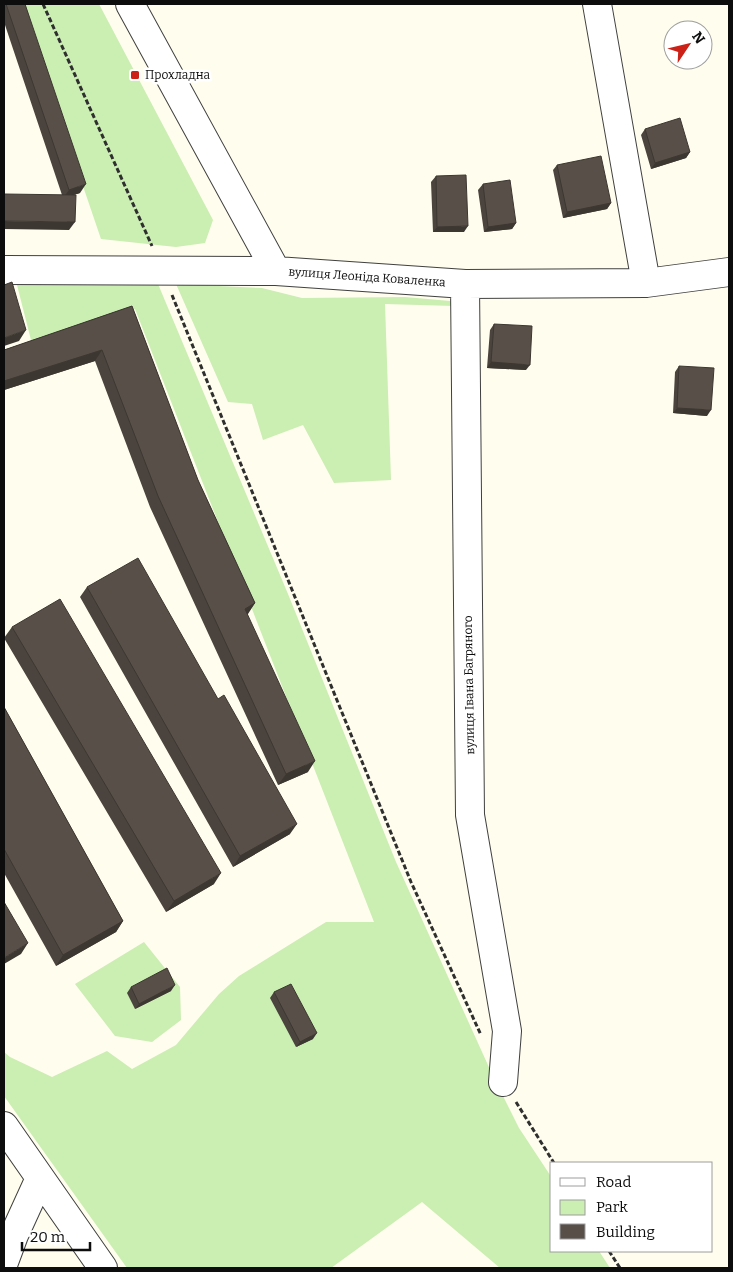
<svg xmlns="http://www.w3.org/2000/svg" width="733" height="1272" font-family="Bitter,serif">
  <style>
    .green { fill: #cbeeb2 }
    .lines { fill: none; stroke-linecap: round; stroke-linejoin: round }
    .minor-casing { stroke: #404040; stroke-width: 30 }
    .path { stroke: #2f2f2f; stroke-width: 3; stroke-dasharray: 5 2.5; stroke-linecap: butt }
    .minor { stroke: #fff; stroke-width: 28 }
    .wall { fill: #4b443e }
    .shaded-wall { fill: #3d3732 }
    .building { fill: #574f48; stroke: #3d3732 }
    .poi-dot { fill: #cb2117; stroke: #fff; stroke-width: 2 }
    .labels { text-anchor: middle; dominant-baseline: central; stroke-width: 5; stroke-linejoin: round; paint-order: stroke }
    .poi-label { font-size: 12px; fill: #0d0d0d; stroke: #fff; text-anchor: start }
    .street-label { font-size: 12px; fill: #0d0d0d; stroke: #fff }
  </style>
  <rect width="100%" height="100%" fill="#fffded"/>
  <!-- green -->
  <path class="green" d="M21 4H99L213 220 205 243 176 247 101 239Z
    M16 281 158 284 288 594 396 862 492 1074 519 1128 552 1178V1251H599L610 1268H500L422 1202 331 1268H127L4 1096V1052L10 1057 52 1077 107 1051 132 1069 176 1045 219 994 239 976 326 922H374L135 309 32 344Z
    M176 284 262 288 302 298 405 297 450 301 455 306 385 304 391 480 334 483 303 425 263 440 252 404 228 402Z
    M144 942 180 987 181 1020 152 1042 115 1036 75 984Z"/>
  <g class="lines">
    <!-- minor casing -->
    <g class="minor-casing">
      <path id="minor" d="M130 4 276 271
        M597 4 646 283
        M4 270 276 271 465 284 646 283 729 272
        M465 284 470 815 507 1031 503 1082
        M4 1126 103 1268
        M4 1262 14 1235 40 1178"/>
    </g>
    <!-- path -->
    <path class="path" d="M43 4 152 246
      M172 295 411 882 481 1035
      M516 1102 554 1163
      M609 1251 620 1268"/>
    <!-- minor -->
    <use href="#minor" class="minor"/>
  </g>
  <!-- wall -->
  <path class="wall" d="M4 4H25L80 193 74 195 69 230 62 195 4 22Z
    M645 129 690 152 686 158 651 169 641 135Z
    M557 165 611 203 607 209 563 218 553 170Z
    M436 176 464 232H433L431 182Z
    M483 184 516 223 512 229 484 232 478 190Z
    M132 306 198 480 255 603 247 614 308 772 278 785 150 507 95 361 4 390V350Z
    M494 324 526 370 487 368 490 330Z
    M679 366 707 416 673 413 675 372Z
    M87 587 290 834 233 867 80 597Z
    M12 627 214 884 166 912 4 638Z
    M4 707 123 921 116 932 56 966 4 873Z
    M131 987 171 991 135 1009 127 993Z
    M274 992 313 1039 296 1047 270 998Z"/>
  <!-- shaded-wall -->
  <path class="shaded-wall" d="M690 152 686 158 651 169 655 163Z
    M86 184 80 193 63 198 69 190Z
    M611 203 607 209 563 218 567 212Z
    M4 221 75 222 69 230 4 229Z
    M516 223 512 229 484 232 488 227Z
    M468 226 464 232H433L437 227Z
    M26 330 19 341 4 346V338Z
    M102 350 95 361 4 390V381Z
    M491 362 530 365 526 370 487 368Z
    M677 408 711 410 707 416 673 413Z
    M255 603 248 614 237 620 245 609Z
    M315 761 308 772 278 785 286 774Z
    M297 824 290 834 233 867 240 856Z
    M221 873 214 884 166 912 174 901Z
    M123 921 116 932 56 966 63 955Z
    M28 943 21 954 4 964V958Z
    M175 985 171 991 135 1009 139 1004Z
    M317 1033 313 1039 296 1047 300 1042Z"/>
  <!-- building -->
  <path class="building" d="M6 4H25L86 184 69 190Z
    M680 118 690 152 655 163 645 129Z
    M601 156 611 203 567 212 557 165Z
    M466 175 468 226 437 227 436 176Z
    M510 180 516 223 488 227 483 184Z
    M4 194 76 195 75 222 4 221Z
    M12 282 26 330 4 338V285Z
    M132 306 198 480 255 603 245 609 315 761 286 774 158 496 102 350 4 381V350Z
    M494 324 532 326 530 365 491 362Z
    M679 366 714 368 711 410 677 408Z
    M138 558 218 699 224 695 297 824 240 856 87 587Z
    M60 599 221 873 174 901 12 627Z
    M4 707 123 921 63 955 4 849Z
    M4 902 28 943 4 958Z
    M167 968 175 985 139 1004 131 987Z
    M291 984 317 1033 300 1042 274 992Z"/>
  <!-- markers -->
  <rect class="poi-dot" x="130" y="70" width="10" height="10" rx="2.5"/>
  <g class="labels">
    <!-- poi labels -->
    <g class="poi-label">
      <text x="145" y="75">Прохладна</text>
    </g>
    <!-- street labels -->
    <g class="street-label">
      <text transform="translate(367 277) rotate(4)">вулиця Леоніда Коваленка</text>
      <text transform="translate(469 685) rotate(-91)">вулиця Івана Багряного</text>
    </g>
  </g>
  <!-- border -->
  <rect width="733" height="1272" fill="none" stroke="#0d0d0d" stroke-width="10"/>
  <!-- legend -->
  <rect x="550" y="1162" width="162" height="90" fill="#ffffff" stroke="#9e9e9e"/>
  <rect x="560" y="1178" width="25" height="8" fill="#ffffff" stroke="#9e9e9e"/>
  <text x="596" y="1187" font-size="15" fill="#0d0d0d">Road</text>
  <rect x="560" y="1200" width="25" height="15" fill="#cbeeb2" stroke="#9e9e9e"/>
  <text x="596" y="1212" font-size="15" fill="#0d0d0d">Park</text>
  <rect x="560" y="1224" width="25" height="15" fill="#574f48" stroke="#9e9e9e"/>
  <text x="596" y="1237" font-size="15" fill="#0d0d0d">Building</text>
  <!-- north arrow -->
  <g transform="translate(688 45) rotate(55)"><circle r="24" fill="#ffffff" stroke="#9e9e9e"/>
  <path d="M0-4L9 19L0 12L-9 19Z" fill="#cb2117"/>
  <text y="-8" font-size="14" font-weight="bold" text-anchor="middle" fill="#0d0d0d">N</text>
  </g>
  <!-- scale -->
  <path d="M22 1242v8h68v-8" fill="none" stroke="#0d0d0d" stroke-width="2.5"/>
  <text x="30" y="1242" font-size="15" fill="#0d0d0d" stroke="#ffffff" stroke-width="4" paint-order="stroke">20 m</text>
</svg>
